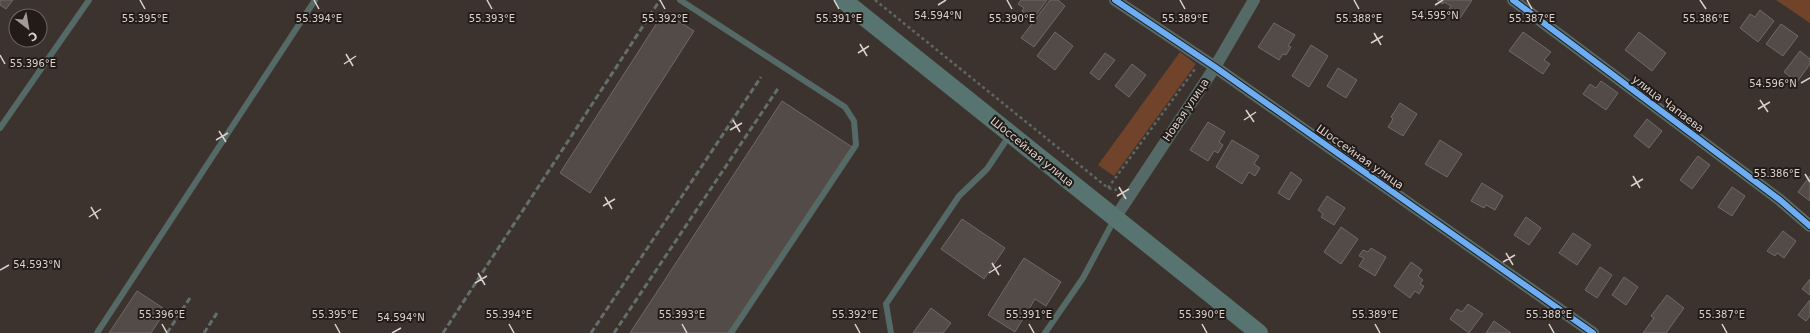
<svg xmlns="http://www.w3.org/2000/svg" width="1810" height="333" font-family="'DejaVu Sans',sans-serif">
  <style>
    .green { fill: #70432a }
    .building { fill: #524b47; stroke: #716966 }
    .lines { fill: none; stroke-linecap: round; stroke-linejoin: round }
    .path { stroke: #5d6865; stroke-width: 2.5; stroke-dasharray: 3 3; stroke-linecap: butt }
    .lane { stroke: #556a67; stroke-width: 6 }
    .street { stroke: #556a67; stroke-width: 12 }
    .secondary { stroke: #577470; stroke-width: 18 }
    .rail { stroke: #646e6c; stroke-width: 3; stroke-dasharray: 6 3; stroke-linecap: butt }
    .cycleway-casing { stroke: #221b18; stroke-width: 8 }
    .cycleway { stroke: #6dadf4; stroke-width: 6 }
    .ticks { fill: none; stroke: #dcd2cd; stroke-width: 1.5 }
    .labels { text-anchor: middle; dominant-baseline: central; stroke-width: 4; stroke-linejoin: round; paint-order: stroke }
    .street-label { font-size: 11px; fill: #dcd2cd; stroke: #221b18 }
    .ticks-label { font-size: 10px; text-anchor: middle; fill: #dcd2cd; stroke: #221b18; stroke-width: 4; stroke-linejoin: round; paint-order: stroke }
  </style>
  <rect width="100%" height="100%" fill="#3c332f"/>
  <!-- green -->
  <path class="green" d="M1776 0H1810V23Z
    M1180 52 1196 64 1114 176 1098 165Z"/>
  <!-- building -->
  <path class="building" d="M0 0H13L6 9 0 5Z
    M1021 0H1047L1033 19 1022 11 1024 8 1018 4Z
    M1050 0H1058L1065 6 1034 47 1021 38Z
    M1437 0H1472L1460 18 1458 17 1456 20 1446 14 1451 6 1444 2 1443 4Z
    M1760 10 1774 21 1758 42 1740 28 1750 14 1755 17Z
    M664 12 694 31 590 193 560 173Z
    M1274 23 1295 35 1288 46 1291 47 1286 55 1283 54 1279 60 1258 47Z
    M1781 24 1798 36 1783 56 1766 44Z
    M1055 32 1073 46 1055 70 1037 56Z
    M1523 32 1551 52 1544 60 1550 64 1543 74 1509 51Z
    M1639 32 1666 53 1652 71 1625 50Z
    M1311 45 1328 56 1309 87 1292 76Z
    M1800 51 1810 59V64L1797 82 1784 72Z
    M1105 53 1115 60 1099 80 1090 73Z
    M1132 64 1146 75 1129 97 1115 86Z
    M1338 68 1357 80 1346 98 1327 86Z
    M1601 81 1618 93 1606 110 1583 94 1590 84 1596 88Z
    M782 101 852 147 729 333H630Z
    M1400 103 1417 114 1403 136 1388 127 1393 119 1391 117Z
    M1647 119 1662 131 1649 148 1634 136Z
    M1208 122 1225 132 1219 142 1223 145 1218 153 1214 151 1208 161 1190 150Z
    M1232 140 1259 156 1254 164 1260 168 1255 176 1249 172 1242 184 1216 167Z
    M1440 140 1462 154 1447 177 1425 164Z
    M1698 156 1710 165 1692 189 1680 180Z
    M1291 172 1302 180 1289 200 1278 193Z
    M1810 176V201L1798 192Z
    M1482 183 1503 196 1495 210 1486 205 1484 208 1471 201Z
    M1732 187 1745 196 1732 216 1718 207Z
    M1327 196 1345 208 1334 225 1321 217 1323 214 1318 210Z
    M1526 217 1541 228 1529 245 1514 235Z
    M962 219 1005 248 984 279 941 249Z
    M1341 227 1358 239 1341 264 1324 252Z
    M1783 231 1796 241 1784 258 1777 253 1775 256 1767 251Z
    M1573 233 1591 245 1577 265 1559 253Z
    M1371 248 1386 257 1375 276 1359 266 1364 258 1359 256 1363 250 1368 252Z
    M1024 258 1061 282 1046 306 1035 299 1015 332 988 315Z
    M1411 262 1422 270 1418 276 1423 280 1420 284 1424 286 1419 294 1415 291 1410 298 1394 286Z
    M1600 267 1612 275 1597 298 1585 290Z
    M1624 277 1638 287 1626 305 1612 295Z
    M1810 279V295L1802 289Z
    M137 291 166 310 151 333H109Z
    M1667 295 1684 308 1666 333H1643L1654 318 1651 316Z
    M1810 300V316L1806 321 1798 315Z
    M1468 304 1483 314 1469 333 1450 319 1457 309 1462 312Z
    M931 308 951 323 943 333H913Z
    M1494 321 1511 333H1486Z"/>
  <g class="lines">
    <!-- path -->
    <path class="path" d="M875 0 1108 188 1117 190
      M1108 188 1195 69"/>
    <!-- lane -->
    <path class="lane" d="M680 0 845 107 854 121 856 145 731 333
      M0 128 89 0
      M97 333 315 0
      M891 333 886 304 959 196 987 169 1009 136
      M1045 333 1083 278 1114 220"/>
    <!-- street -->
    <path class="street" d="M1115 0 1215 67 1593 333
      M1513 0 1780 200 1810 226
      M1115 218 1215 67 1254 0"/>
    <!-- secondary -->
    <path class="secondary" d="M843 0 1259 333"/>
    <!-- rail -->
    <path class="rail" d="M167 333 190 298
      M204 333 217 313
      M443 333 660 0
      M591 333 761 77
      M614 333 779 87"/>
    <!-- cycleway casing -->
    <g class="cycleway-casing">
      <path id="cycleway" d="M1115 0 1215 67 1593 333
        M1513 0 1780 200 1810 226"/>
    </g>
    <!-- cycleway -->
    <use href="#cycleway" class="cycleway"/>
  </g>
  <!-- ticks -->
  <path class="ticks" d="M140 0 145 9M314 0 319 9M487 0 492 9M660 0 665 9M834 0 839 9M1007 0 1012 9M1180 0 1185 9M1354 0 1359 9M1527 0 1532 9M1700 0 1706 9M938 5 946 0M1435 5 1443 0M1374 33 1381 45M1371 43 1383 36M860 44 867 56M858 53 869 46M346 54 353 66M0 55 5 64M344 64 356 56M1801 83 1810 78M1760 100 1768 112M1758 109 1770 102M1246 110 1254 122M733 120 740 132M1244 120 1256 112M730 130 742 123M219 131 226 142M216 140 228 133M1805 174 1810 182M1633 176 1640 188M1631 186 1643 179M1119 187 1126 199M1117 196 1129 189M605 197 612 209M603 206 615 199M91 207 98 219M89 217 101 209M1506 253 1513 265M1503 262 1515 255M992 263 999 275M0 270 9 265M478 273 485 285M989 273 1001 265M475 283 487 276M162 324 167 333M335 324 340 333M509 324 514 333M682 324 687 333M855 324 860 333M1029 324 1034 333M1202 324 1207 333M1375 324 1380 333M1549 324 1554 333M1722 324 1727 333M392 333 401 328"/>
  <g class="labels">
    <!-- street labels -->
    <g class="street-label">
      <text transform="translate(1668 104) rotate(37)">улица Чапаева</text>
      <text transform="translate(1186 110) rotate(-56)">Новая улица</text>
      <text transform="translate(1032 152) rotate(39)">Шоссейная улица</text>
      <text transform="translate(1360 157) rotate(35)">Шоссейная улица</text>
    </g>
  </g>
  <g class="ticks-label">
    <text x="938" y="19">54.594°N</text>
    <text x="1435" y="19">54.595°N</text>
    <text x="1185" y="22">55.389°E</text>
    <text x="1532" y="22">55.387°E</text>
    <text x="145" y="22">55.395°E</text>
    <text x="319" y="22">55.394°E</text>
    <text x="492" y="22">55.393°E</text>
    <text x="665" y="22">55.392°E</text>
    <text x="839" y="22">55.391°E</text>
    <text x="1012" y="22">55.390°E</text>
    <text x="1706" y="22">55.386°E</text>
    <text x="1359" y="22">55.388°E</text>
    <text x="33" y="67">55.396°E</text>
    <text x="1773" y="87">54.596°N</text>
    <text x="1777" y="177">55.386°E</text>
    <text x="37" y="268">54.593°N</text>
    <text x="162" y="318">55.396°E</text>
    <text x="335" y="318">55.395°E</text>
    <text x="509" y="318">55.394°E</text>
    <text x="682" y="318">55.393°E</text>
    <text x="855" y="318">55.392°E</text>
    <text x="1029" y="318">55.391°E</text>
    <text x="1202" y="318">55.390°E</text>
    <text x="1375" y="318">55.389°E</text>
    <text x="1549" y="318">55.388°E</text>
    <text x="1722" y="318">55.387°E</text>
    <text x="401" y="321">54.594°N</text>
  </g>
  <!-- north arrow -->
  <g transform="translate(28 28) rotate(149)"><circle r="19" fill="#221b18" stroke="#6c6460"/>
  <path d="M0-3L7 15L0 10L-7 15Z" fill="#a49a96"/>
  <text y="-6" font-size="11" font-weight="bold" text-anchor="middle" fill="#dcd2cd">С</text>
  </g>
</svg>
